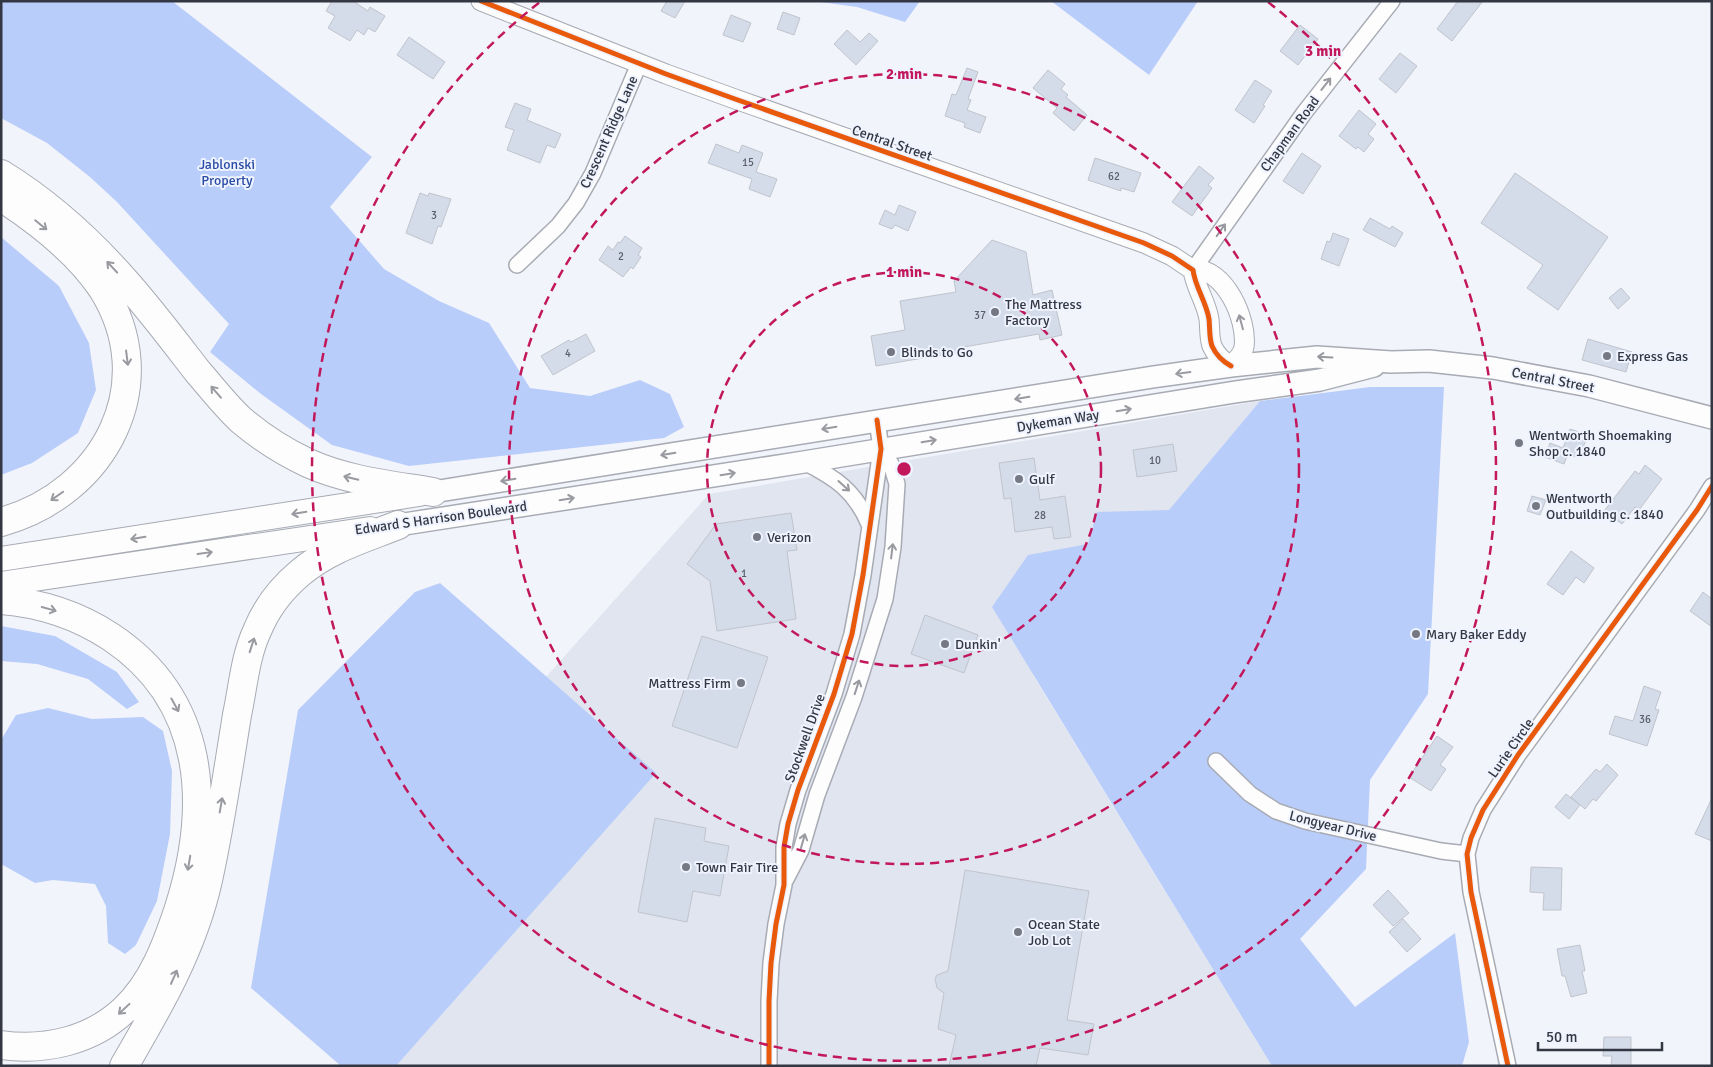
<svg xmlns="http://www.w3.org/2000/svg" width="1713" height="1067" font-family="Signika,sans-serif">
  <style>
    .built { fill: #e0e5f0 }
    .forest { fill: #b9cdfa }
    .building { fill: #d4dbe9; stroke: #c0c4cc }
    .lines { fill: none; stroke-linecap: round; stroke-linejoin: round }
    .minor-casing { stroke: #a8abb3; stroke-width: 18 }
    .tertiary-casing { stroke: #a8abb3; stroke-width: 21 }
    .secondary-casing { stroke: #a8abb3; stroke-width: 24 }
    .primary-casing { stroke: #a8abb3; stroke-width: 26 }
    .motorway-casing { stroke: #a8abb3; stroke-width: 30 }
    .minor { stroke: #fdfdfe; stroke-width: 15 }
    .tertiary { stroke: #fdfdfe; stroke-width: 19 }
    .secondary { stroke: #fdfdfe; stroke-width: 21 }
    .primary { stroke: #fdfdfe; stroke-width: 24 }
    .motorway { stroke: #fdfdfe; stroke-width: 28 }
    .cycleway-casing { stroke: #eef3ff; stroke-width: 8 }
    .cycleway { stroke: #e8590c; stroke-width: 5 }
    .oneway { stroke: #989aa0 }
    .ring { fill: none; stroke: #c2185b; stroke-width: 2.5; stroke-dasharray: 9 6 }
    .poi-dot { fill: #757983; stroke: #eef3ff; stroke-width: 2 }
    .labels { text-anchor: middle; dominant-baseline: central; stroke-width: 4; stroke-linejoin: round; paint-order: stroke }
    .number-label { font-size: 11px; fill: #5a606c }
    .street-label { font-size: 14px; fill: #323742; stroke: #eef3ff }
    .park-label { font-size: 14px; fill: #2a4ca4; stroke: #eef3ff }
    .poi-label { font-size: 14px; fill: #323742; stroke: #eef3ff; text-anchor: start }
    .centre { fill: #c2185b; stroke: #eef3ff; stroke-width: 2.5 }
    .ring-label { font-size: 15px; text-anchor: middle; font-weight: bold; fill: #c2185b; stroke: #eef3ff; stroke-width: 4; stroke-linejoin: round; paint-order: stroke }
  </style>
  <rect width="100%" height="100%" fill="#f2f4fb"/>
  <!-- built -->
  <path class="built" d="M1260 401 1033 675 1272 1066H396L655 773 546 677 709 494Z"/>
  <!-- forest -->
  <path class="forest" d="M1 1H172L372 157 330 207 384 269 439 301 489 323 530 388 590 396 640 380 670 394 684 427 664 438 409 466 332 445 261 394 210 352 229 324 117 202 90 177 47 143 1 118Z
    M813 1H920L905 22 857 7Z
    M1051 1H1198L1149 75Z
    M1 237 59 286 89 343 96 390 78 433 32 463 1 475Z
    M1370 387H1444L1428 694 1370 780 1366 869 1300 939 1355 1007 1455 933 1469 1042 1462 1066H1272L992 607 1028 555 1088 544 1097 512 1169 510 1260 401Z
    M440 583 656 773 396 1066H341L251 988 298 710 415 592Z
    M1 626 55 636 117 672 139 702 127 709 88 679 37 664 1 661Z
    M48 708 92 719 143 717 163 731 172 771 170 834 157 901 136 945 125 954 108 943 106 906 95 884 53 880 35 883 1 864V740L16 715Z"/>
  <!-- building -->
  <path class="building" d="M332 1H353L368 11 370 7 385 16 375 32 368 28 364 35 357 30 350 41 328 28 335 16 326 11Z
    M667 1H685L675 18 661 11Z
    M1458 1H1483L1452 41 1437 29Z
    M783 12 800 18 794 35 777 29Z
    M731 15 751 23 743 42 723 35Z
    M1300 25 1318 39 1298 65 1280 51Z
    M847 30 860 42 869 33 878 41 856 65 834 44Z
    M409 37 445 62 433 79 397 55Z
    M1400 53 1417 66 1396 93 1379 79Z
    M967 68 978 72 968 99 971 100 967 110 986 117 980 133 964 127 965 123 945 116 952 94 956 95Z
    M1048 70 1065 84 1061 89 1068 95 1066 97 1087 115 1074 131 1053 113 1057 108 1033 88Z
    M1255 80 1272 91 1263 105 1265 106 1254 123 1235 110Z
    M515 103 531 109 527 120 561 134 555 148 547 145 540 163 507 150 514 130 505 127Z
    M1359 110 1376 124 1368 134 1374 139 1364 152 1358 147 1356 149 1339 136Z
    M716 144 739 153 742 145 763 153 756 172 777 179 770 197 749 189 752 179 708 163Z
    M1302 153 1321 166 1303 194 1283 181Z
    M1095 158 1141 173 1134 192 1121 188V191L1088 180Z
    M1199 166 1214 178 1208 185 1212 188 1192 216 1172 202Z
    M1515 173 1608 237 1558 310 1527 288 1543 265 1481 223Z
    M420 193 428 196 429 193 451 199 441 227 438 226 432 244 406 233Z
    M899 205 916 212 908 231 895 225 892 229 879 224 885 210 895 215Z
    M1370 218 1390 229 1392 226 1403 233 1395 247 1363 230Z
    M1333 233 1349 239 1339 266 1321 259 1327 241 1330 242Z
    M625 236 642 248 638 255 641 257 633 269 631 267 623 277 599 260 608 246 613 250 618 242 620 243Z
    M992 240 1026 252 1033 295 1052 290 1062 335 1040 340 1039 334 964 347 965 351 876 366 871 336 905 330 900 301 956 292 954 281Z
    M1621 288 1630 298 1618 309 1609 298Z
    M586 334 595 351 553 375 541 356 569 340 571 342Z
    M1588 339 1632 352 1626 372 1582 360Z
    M1570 429 1588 435 1579 458 1568 454 1564 464 1545 457 1550 443 1563 448Z
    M1173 444 1177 471 1137 477 1133 450Z
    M1034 458 1040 500 1065 496 1071 537 1054 539 1052 527 1015 532 1011 498 1004 499 999 463Z
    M1645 465 1662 479 1639 510 1635 507 1622 524 1604 511 1635 471 1639 474Z
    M1532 496 1546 500 1540 515 1527 511Z
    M791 513 797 550 787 551 796 619 717 631 710 581 687 564 716 524Z
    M1571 551 1594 568 1584 583 1576 577 1563 595 1547 584Z
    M1703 592 1712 599V627L1690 611Z
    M925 615 978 635 964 673 911 654Z
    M702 636 768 657 737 748 672 726Z
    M1644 686 1661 692 1655 709 1659 710 1647 746 1609 734 1615 716 1633 721Z
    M1437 736 1453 747 1440 765 1446 769 1431 791 1409 777Z
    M1607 764 1618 775 1596 801 1593 799 1585 809 1571 797 1596 769 1600 772Z
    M1566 794 1580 805 1569 819 1555 807Z
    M1712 798V841L1695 834Z
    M655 818 706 828 704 841 729 846 720 896 693 891 687 922 638 912Z
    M1531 867 1562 868 1561 910H1543L1544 893 1530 892Z
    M965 870 1089 891 1067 1020 1094 1024 1088 1055 1040 1048 1036 1066H949L956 1035 938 1029 944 993 937 988 935 979 937 975 948 971Z
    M1388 890 1409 913 1393 926 1373 905Z
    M1403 919 1421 939 1407 952 1389 932Z
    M1580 945 1585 971H1582L1587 993 1571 997 1565 976H1562L1557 949Z
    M1604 1037H1631V1066H1611L1612 1056H1603Z"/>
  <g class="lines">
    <!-- minor casing -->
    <g class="minor-casing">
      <path id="minor" d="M517 265 558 226 576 203 593 173 639 64
        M1193 270 1304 113 1392 1
        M804 462C836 478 855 491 869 524
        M1216 761 1250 794 1276 811 1305 821 1441 851 1467 854
        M786 879 801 850 817 795 854 697 885 599 893 547 897 484 891 464 881 449
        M769 1066V1001L771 963 776 924 784 885V847L788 824 798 790 834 694 852 634 863 575 881 449 877 420
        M1508 1066 1471 892 1467 854 1471 838 1483 810 1518 755 1697 510 1712 486"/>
    </g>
    <!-- tertiary casing -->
    <g class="tertiary-casing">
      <path id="tertiary" d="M481 1 666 74 735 99 1144 243 1172 256 1193 270C1195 287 1206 301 1209 319 1210 327 1209 338 1212 346 1216 355 1222 361 1231 366
        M1193 270C1224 266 1248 320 1244 347 1243 355 1236 360 1231 366"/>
    </g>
    <!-- secondary casing -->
    <g class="secondary-casing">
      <path id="secondary" d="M433 492 1153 377 1231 366 1317 357 1391 362 1429 361 1493 368 1589 386 1712 418
        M398 525 804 462 1235 392 1320 380 1374 366"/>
    </g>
    <!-- primary casing -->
    <g class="primary-casing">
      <path id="primary" d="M1 559 419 494
        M1 584 370 529"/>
    </g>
    <!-- motorway casing -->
    <g class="motorway-casing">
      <path id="motorway" d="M1 174C48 203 88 239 124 280 150 309 174 341 198 372 212 388 225 405 241 420 261 437 284 452 308 463 348 481 391 485 433 492
        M1 197C38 221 77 251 102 288 163 384 105 493 1 522
        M1 600C40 603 79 616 111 637 207 701 211 807 179 908 167 944 153 983 124 1010 91 1041 45 1051 1 1045
        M124 1066C159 1006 193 948 208 880 220 826 228 770 237 715 243 687 245 657 257 631 266 609 282 588 300 573 328 549 363 539 398 525"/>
    </g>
    <!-- minor -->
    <use href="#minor" class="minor"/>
    <!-- tertiary -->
    <use href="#tertiary" class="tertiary"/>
    <!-- secondary -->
    <use href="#secondary" class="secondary"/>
    <!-- primary -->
    <use href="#primary" class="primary"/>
    <!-- motorway -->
    <use href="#motorway" class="motorway"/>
    <!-- cycleway casing -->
    <g class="cycleway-casing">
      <path id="cycleway" d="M481 1 666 74 735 99 1144 243 1172 256 1193 270C1195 287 1206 301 1209 319 1210 327 1209 338 1212 346 1216 355 1222 361 1231 366
        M769 1066V1001L771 963 776 924 784 885V847L788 824 798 790 834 694 852 634 863 575 881 449 877 420
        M1508 1066 1471 892 1467 854 1471 838 1483 810 1518 755 1697 510 1712 486"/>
    </g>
    <!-- cycleway -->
    <use href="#cycleway" class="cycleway"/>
  </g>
  <!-- one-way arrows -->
  <defs><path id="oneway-shaft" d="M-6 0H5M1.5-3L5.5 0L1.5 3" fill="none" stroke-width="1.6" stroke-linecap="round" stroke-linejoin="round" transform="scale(1.25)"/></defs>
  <g class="oneway">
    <use href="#oneway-shaft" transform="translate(1326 84) rotate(-52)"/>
    <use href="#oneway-shaft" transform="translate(41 225) rotate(39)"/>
    <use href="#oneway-shaft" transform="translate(1221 230) rotate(-55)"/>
    <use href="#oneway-shaft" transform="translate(112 267) rotate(-133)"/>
    <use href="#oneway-shaft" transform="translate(1241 322) rotate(-105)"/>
    <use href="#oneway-shaft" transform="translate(1325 357) rotate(-177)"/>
    <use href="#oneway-shaft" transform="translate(127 358) rotate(83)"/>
    <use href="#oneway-shaft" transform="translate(1183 373) rotate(172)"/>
    <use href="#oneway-shaft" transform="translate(216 392) rotate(-131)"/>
    <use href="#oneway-shaft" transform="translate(1022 398) rotate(171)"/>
    <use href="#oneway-shaft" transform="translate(1124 410) rotate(-9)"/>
    <use href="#oneway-shaft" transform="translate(829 428) rotate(171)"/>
    <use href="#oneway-shaft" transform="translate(929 441) rotate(-9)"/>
    <use href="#oneway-shaft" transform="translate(668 454) rotate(171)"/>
    <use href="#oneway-shaft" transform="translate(728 474) rotate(-9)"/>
    <use href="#oneway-shaft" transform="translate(351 478) rotate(-167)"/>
    <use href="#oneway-shaft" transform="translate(508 480) rotate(171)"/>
    <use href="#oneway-shaft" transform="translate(844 486) rotate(42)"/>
    <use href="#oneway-shaft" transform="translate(57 496) rotate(145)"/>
    <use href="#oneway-shaft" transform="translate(567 499) rotate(-9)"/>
    <use href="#oneway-shaft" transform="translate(299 513) rotate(171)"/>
    <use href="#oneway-shaft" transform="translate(138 538) rotate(171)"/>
    <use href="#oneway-shaft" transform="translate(892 551) rotate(-83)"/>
    <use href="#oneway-shaft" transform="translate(205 553) rotate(-8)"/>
    <use href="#oneway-shaft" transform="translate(49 609) rotate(15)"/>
    <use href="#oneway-shaft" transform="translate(252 645) rotate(-72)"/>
    <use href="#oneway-shaft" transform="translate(857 687) rotate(-72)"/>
    <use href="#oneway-shaft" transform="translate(175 705) rotate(61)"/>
    <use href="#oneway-shaft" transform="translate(221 805) rotate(-80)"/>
    <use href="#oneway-shaft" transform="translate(803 841) rotate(-74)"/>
    <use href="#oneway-shaft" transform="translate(189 863) rotate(100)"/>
    <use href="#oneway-shaft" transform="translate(174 977) rotate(-66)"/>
    <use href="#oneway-shaft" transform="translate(124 1009) rotate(137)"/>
  </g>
  <!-- distance rings -->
  <g class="ring">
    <circle cx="904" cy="469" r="197"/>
    <circle cx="904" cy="469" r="395"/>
    <path d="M1268 2A592 592 0 1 1 540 2"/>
  </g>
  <!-- markers -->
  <g class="poi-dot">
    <circle cx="995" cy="312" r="5"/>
    <circle cx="891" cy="352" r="5"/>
    <circle cx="1607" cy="356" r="5"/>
    <circle cx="1519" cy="443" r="5"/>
    <circle cx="1019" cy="479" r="5"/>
    <circle cx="1536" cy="506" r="5"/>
    <circle cx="757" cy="537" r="5"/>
    <circle cx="1416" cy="634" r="5"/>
    <circle cx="945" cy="644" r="5"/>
    <circle cx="741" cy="683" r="5"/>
    <circle cx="686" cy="867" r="5"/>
    <circle cx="1018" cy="932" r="5"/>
  </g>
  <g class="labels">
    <!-- number labels -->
    <g class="number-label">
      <text x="748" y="162">15</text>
      <text x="1114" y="176">62</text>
      <text x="434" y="215">3</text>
      <text x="621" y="256">2</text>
      <text x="980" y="315">37</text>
      <text x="568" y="353">4</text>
      <text x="1155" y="460">10</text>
      <text x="1040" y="515">28</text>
      <text x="744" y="573">1</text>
      <text x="1645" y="719">36</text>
    </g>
    <!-- street labels -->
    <g class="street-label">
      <text transform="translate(609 132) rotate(-66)">Crescent Ridge Lane</text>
      <text transform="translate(1290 134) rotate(-54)">Chapman Road</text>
      <text transform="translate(892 143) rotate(19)">Central Street</text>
      <text transform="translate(1553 380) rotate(11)">Central Street</text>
      <text transform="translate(1058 421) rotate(-9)">Dykeman Way</text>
      <text transform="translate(441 518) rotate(-8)">Edward S Harrison Boulevard</text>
      <text transform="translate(805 738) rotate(-70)">Stockwell Drive</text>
      <text transform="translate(1511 748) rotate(-55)">Lurie Circle</text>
      <text transform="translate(1333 826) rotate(14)">Longyear Drive</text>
    </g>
    <!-- park labels -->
    <g class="park-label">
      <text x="227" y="164">Jablonski<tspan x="227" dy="16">Property</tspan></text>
    </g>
    <!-- poi labels -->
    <g class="poi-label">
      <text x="1005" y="304">The Mattress<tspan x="1005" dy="16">Factory</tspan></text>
      <text x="901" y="352">Blinds to Go</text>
      <text x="1617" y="356">Express Gas</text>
      <text x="1529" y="435">Wentworth Shoemaking<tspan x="1529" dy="16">Shop c. 1840</tspan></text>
      <text x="1029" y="479">Gulf</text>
      <text x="1546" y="498">Wentworth<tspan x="1546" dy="16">Outbuilding c. 1840</tspan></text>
      <text x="767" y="537">Verizon</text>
      <text x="1426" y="634">Mary Baker Eddy</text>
      <text x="955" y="644">Dunkin'</text>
      <text x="731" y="683" text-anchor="end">Mattress Firm</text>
      <text x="696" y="867">Town Fair Tire</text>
      <text x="1028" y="924">Ocean State<tspan x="1028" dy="16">Job Lot</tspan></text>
    </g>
  </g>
  <circle cx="904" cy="469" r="8" class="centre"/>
  <g class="ring-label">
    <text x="1323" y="56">3 min</text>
    <text x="904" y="79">2 min</text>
    <text x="904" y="277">1 min</text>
  </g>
  <!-- border -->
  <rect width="1713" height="1067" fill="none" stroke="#323742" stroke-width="5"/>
  <!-- scale -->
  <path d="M1538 1042v8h124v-8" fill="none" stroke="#323742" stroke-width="2.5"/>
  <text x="1546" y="1042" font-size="15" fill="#323742" stroke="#eef3ff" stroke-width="4" paint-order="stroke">50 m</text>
</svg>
